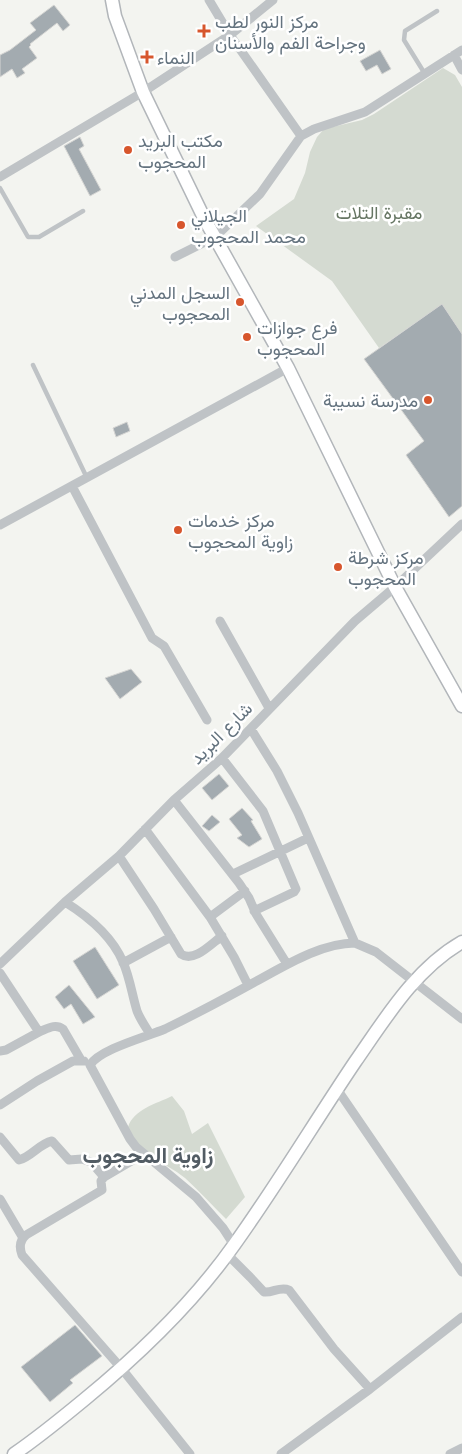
<svg xmlns="http://www.w3.org/2000/svg" width="462" height="1454" font-family="Inter,Vazirmatn,sans-serif">
  <style>
    .green { fill: #d4dad1 }
    .building { fill: #a3abb0; stroke: #d5d5d3 }
    .lines { fill: none; stroke-linecap: round; stroke-linejoin: round }
    .secondary-casing { stroke: #b2b6ba; stroke-width: 15 }
    .lane { stroke: #bfc3c6; stroke-width: 4.5 }
    .street { stroke: #bfc3c6; stroke-width: 9 }
    .secondary { stroke: #fff; stroke-width: 12 }
    .poi-dot { fill: #d7562d; stroke: #fff; stroke-width: 2 }
    .labels { text-anchor: middle; dominant-baseline: central; stroke-width: 5; stroke-linejoin: round; paint-order: stroke }
    .poi-label { font-size: 18px; fill: #64737f; stroke: #fff; text-anchor: start }
    .park-label { font-size: 18px; fill: #667663; stroke: #fff }
    .street-label { font-size: 18px; fill: #64737f; stroke: #fff }
    .district-label { font-size: 22px; font-weight: bold; fill: #525c64; stroke: #fff }
  </style>
  <rect width="100%" height="100%" fill="#f3f4f0"/>
  <!-- green -->
  <path class="green" d="M443 68 455 75 462 87V334L442 304 379 348 332 281 256 226 294 199 305 173 310 152 317 137 324 129 362 120 374 114Z
    M172 1096 184 1111 192 1134 208 1123 245 1197 226 1219C213 1206 199 1191 185 1178 164 1161 138 1156 128 1127 134 1109 156 1104 172 1096Z"/>
  <!-- building -->
  <path class="building" d="M54 5 70 25 63 31 57 23 30 44 31 45 29 47 37 58 22 69 25 73 17 78 12 69 0 77V55L10 50 36 30 30 23Z
    M380 50 391 69 382 74 377 65 366 71 360 61Z
    M80 137 84 146 79 149 101 190 90 196 64 146Z
    M442 304 462 334V506L449 517 406 455 424 441 364 359Z
    M127 422 130 431 116 437 113 428Z
    M131 669 142 682 120 699 105 678Z
    M219 774 229 786 212 800 202 788Z
    M242 808 253 820 251 821 262 839 249 847 237 838 242 835 229 819Z
    M212 815 220 822 209 831 202 826Z
    M95 947 119 985 97 999 73 961Z
    M69 985 95 1017 83 1024 71 1004 64 1009 55 997Z
    M75 1325 102 1356 70 1380 73 1383 50 1402 21 1367Z"/>
  <g class="lines">
    <!-- secondary casing -->
    <g class="secondary-casing">
      <path id="secondary" d="M112 0 115 16 143 92 204 218 288 368 395 587 462 706
        M14 1454C39 1437 62 1418 85 1399 141 1353 193 1303 234 1245 277 1185 314 1123 355 1062 385 1019 415 969 462 942"/>
    </g>
    <!-- lane -->
    <path class="lane" d="M425 74 404 40 405 31 437 11
      M0 188 28 237H39L83 211
      M33 365 87 478"/>
    <!-- street -->
    <path class="street" d="M209 0 230 35 301 136
      M454 55 462 70
      M0 177 143 92 230 35 273 0
      M175 257 215 237 260 194 301 136 314 129 365 112 462 50
      M72 486 152 638 164 646 207 720
      M0 525 288 368
      M220 621 269 708
      M251 729 277 771 298 813 355 943 376 952 462 1019
      M222 758 263 811 296 889 294 892 254 911
      M174 800 239 883 249 898 256 914 287 964
      M145 829 210 917 234 957 248 985
      M119 856 154 909 181 954C194 963 211 944 222 936
      M233 874 308 838
      M65 902C89 917 112 936 123 962 130 978 132 995 137 1011 140 1019 145 1026 150 1034
      M210 917 245 891
      M123 963 171 937
      M0 964 65 902 119 856 174 800 222 758 355 621 395 587 462 524
      M0 973 39 1032C47 1029 55 1023 63 1029L81 1060
      M0 1051 6 1050 39 1032
      M337 1089 462 1272
      M0 1105 37 1081 73 1061H84
      M0 1137 19 1160C31 1157 39 1144 52 1141L69 1160 82 1159 91 1162 104 1177
      M143 1154 104 1177 101 1181 102 1190 26 1235C20 1240 19 1247 22 1255L122 1369 190 1454
      M0 1199 23 1238
      M234 1245 223 1228 196 1197 136 1147 130 1139 90 1065C100 1049 146 1037 165 1029 194 1015 224 999 253 983 283 967 320 943 355 943
      M227 1254 250 1277 264 1292C273 1293 280 1286 289 1290L334 1349 370 1389
      M281 1454 370 1389 462 1317
      M450 1454 462 1448"/>
    <!-- secondary -->
    <use href="#secondary" class="secondary"/>
  </g>
  <!-- markers -->
  <g class="poi-dot">
    <path d="M201.5 23.5h5v5h5v5h-5v5h-5v-5h-5v-5h5z"/>
    <path d="M144.5 49.5h5v5h5v5h-5v5h-5v-5h-5v-5h5z"/>
    <circle cx="128" cy="150" r="5"/>
    <circle cx="181" cy="225" r="5"/>
    <circle cx="240" cy="302" r="5"/>
    <circle cx="247" cy="337" r="5"/>
    <circle cx="428" cy="400" r="5"/>
    <circle cx="178" cy="530" r="5"/>
    <circle cx="338" cy="567" r="5"/>
  </g>
  <g class="labels">
    <!-- poi labels -->
    <g class="poi-label">
      <text x="215" y="21">مركز النور لطب<tspan x="215" dy="21">وجراحة الفم والأسنان</tspan></text>
      <text x="157" y="57">النماء</text>
      <text x="138" y="140">مكتب البريد<tspan x="138" dy="21">المحجوب</tspan></text>
      <text x="191" y="215">الجيلاني<tspan x="191" dy="21">محمد المحجوب</tspan></text>
      <text x="230" y="292" text-anchor="end">السجل المدني<tspan x="230" dy="21">المحجوب</tspan></text>
      <text x="257" y="327">فرع جوازات<tspan x="257" dy="21">المحجوب</tspan></text>
      <text x="418" y="400" text-anchor="end">مدرسة نسيبة</text>
      <text x="188" y="520">مركز خدمات<tspan x="188" dy="21">زاوية المحجوب</tspan></text>
      <text x="348" y="557">مركز شرطة<tspan x="348" dy="21">المحجوب</tspan></text>
    </g>
    <!-- park labels -->
    <g class="park-label">
      <text x="379" y="212">مقبرة التلات</text>
    </g>
    <!-- street labels -->
    <g class="street-label">
      <text transform="translate(221 733) rotate(-45)">شارع البريد</text>
    </g>
    <!-- district labels -->
    <g class="district-label">
      <text x="148" y="1155">زاوية المحجوب</text>
    </g>
  </g>
</svg>
